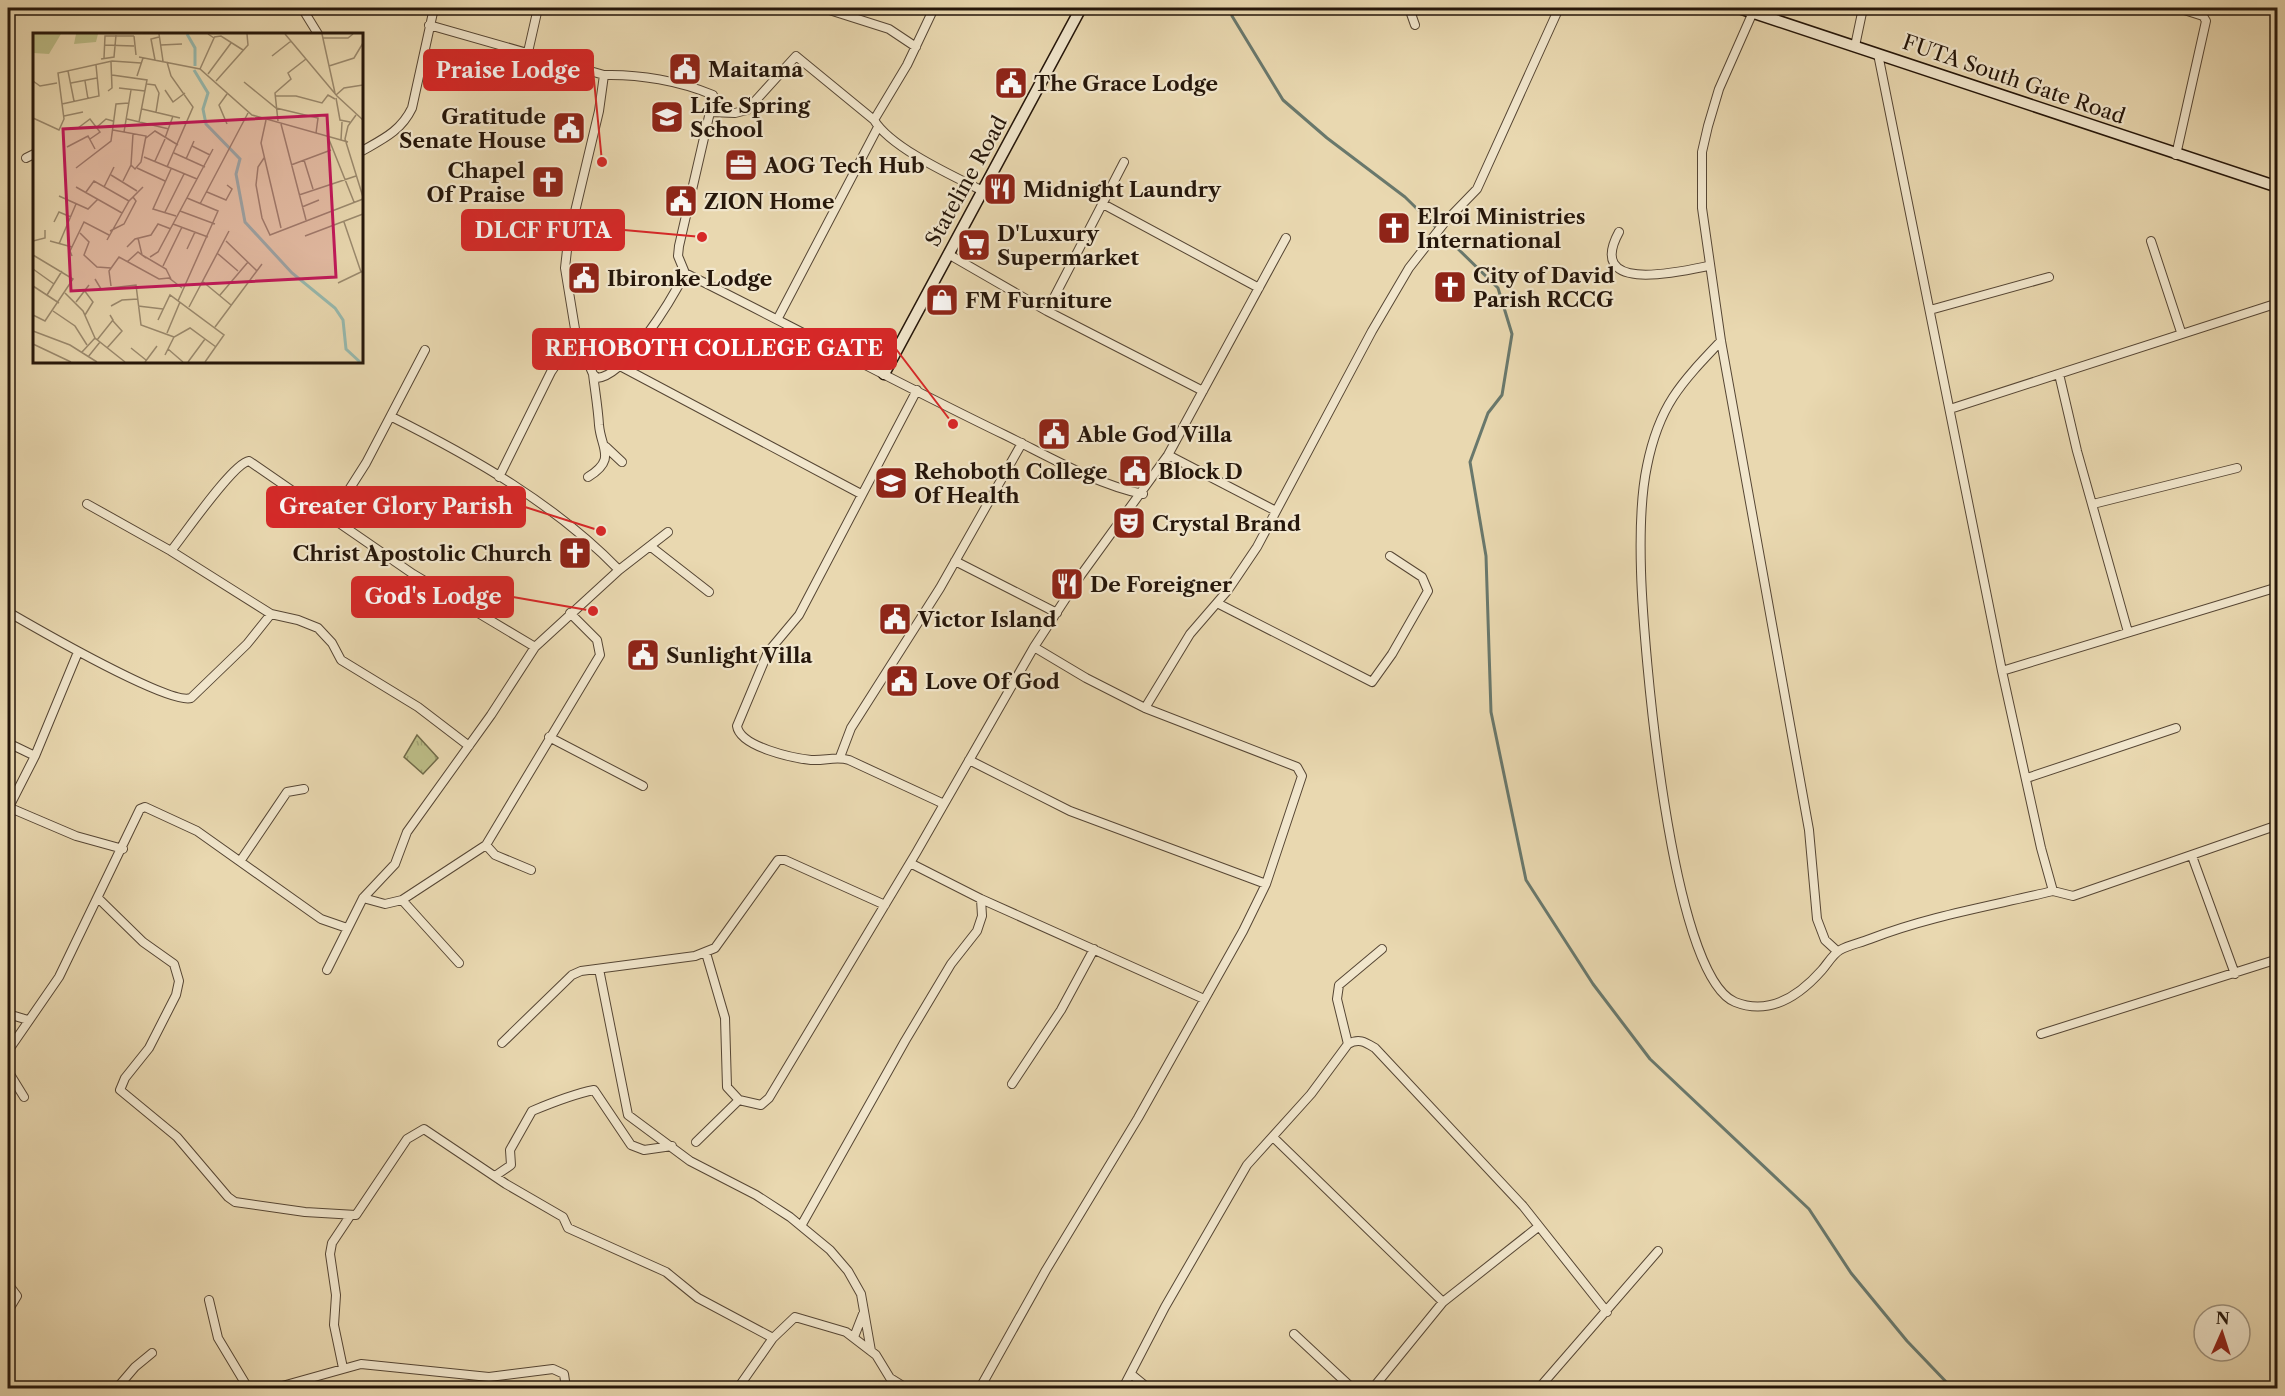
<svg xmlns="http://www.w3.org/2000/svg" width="2285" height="1396" font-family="'Libre Caslon Text',serif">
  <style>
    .grass { fill: url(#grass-tufts); stroke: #706a48; stroke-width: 1.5 }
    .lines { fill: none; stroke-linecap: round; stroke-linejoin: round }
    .stream { stroke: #69786c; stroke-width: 3 }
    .street-casing { stroke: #564634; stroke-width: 10 }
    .secondary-casing { stroke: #25160a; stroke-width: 13 }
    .street { stroke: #f1e6cc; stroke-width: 8 }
    .secondary { stroke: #f1e6cc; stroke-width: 10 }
    .labels { text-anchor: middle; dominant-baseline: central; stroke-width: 4.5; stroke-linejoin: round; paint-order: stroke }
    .poi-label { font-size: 21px; font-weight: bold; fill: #25160a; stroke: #f1e6cc; text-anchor: start }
    .street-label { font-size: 21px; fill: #25160a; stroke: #f1e6cc }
    .inset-river { fill: none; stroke: #97b9ae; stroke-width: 3 }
    .inset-road { fill: none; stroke: #9b8a6e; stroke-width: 1.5 }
    .view { fill: #c2185b; fill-opacity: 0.15; stroke: #c2185b; stroke-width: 3 }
    .inset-edge { fill: none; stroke: #25160a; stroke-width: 3 }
    .leader { fill: none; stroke: #d62828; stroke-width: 2 }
    .callout-dot { fill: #d62828; stroke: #f1e6cc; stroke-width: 2 }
    .callout { fill: #d62828; stroke: #d62828; stroke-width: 2 }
    .callout-label { font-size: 22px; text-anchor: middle; font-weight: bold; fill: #fff }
  </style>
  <defs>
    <pattern id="grass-tufts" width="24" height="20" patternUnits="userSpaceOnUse" patternTransform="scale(1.5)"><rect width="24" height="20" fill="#bcbd87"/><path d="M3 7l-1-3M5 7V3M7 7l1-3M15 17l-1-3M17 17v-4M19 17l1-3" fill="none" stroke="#a1a273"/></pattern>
  </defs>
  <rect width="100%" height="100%" fill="#e9d8b0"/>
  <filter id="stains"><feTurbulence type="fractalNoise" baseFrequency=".00333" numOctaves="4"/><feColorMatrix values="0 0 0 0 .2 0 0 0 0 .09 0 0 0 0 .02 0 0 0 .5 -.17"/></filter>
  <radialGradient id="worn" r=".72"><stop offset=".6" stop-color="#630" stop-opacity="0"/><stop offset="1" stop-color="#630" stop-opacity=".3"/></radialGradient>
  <!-- grass -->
  <path class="grass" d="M417 735 438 758 423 774 404 757Z"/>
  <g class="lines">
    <!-- stream -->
    <path class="stream" d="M1231 8 1232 16 1283 100 1327 138 1405 197 1498 288 1512 334 1502 395 1488 413 1470 462 1486 556 1491 712 1526 880 1593 984 1650 1059 1809 1209 1851 1273 1907 1341 1952 1388"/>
    <!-- street casing -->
    <g class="street-casing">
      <path id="street" d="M302 8 318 34
        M823 8 889 29 916 47
        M1409 8 1415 25
        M1753 12 1719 89 1708 126 1702 152V208L1721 341 1809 830 1817 919 1825 940 1837 951
        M429 25 604 75C639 74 680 81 713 95L716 107 710 112 679 246 678 256 685 273C792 326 897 383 1005 435 1048 456 1095 484 1143 494
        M1855 46 1863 8
        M528 52 538 8
        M1878 54 2002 671 2041 848 2053 891
        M710 112 735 113 747 110 796 56 874 120C891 148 953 176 983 191
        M874 120 907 65 934 8
        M362 151C383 139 401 131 412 108L434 8
        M2176 155 2206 21 2203 16 2178 8
        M26 158 34 154
        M2277 187 2278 201
        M1103 204 1259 288
        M1619 232C1585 294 1679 272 1708 266
        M2151 241 2181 332
        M948 254 1047 311 1203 391
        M1930 310 2049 277
        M1047 311 1124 162
        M778 318 878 127
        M576 335 593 374 597 378C626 376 672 299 685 273
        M1721 341C1680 384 1659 406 1647 466 1640 499 1640 537 1641 571 1643 643 1670 975 1735 1002 1770 1016 1800 995 1822 970 1828 963 1833 954 1840 950 1849 945 1860 943 1870 939 1929 916 1991 906 2053 891L2073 896 2278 825
        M620 366 861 494
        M2059 374 2077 451 2128 632
        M917 390 799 615 768 652 737 726C740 747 793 758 811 760 825 761 836 756 849 760L944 804
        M1950 409 2278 303
        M392 417C474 458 555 504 619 570
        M606 447 622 462
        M1168 455 1276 511
        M499 477 551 372 576 335 565 268 568 241 599 111 604 75
        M588 477C617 459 601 449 599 425 598 408 595 391 593 374
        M87 504 171 551 271 614 298 620 318 628 332 643 341 660 418 707 469 746
        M2093 504 2237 468
        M331 518 366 463 425 350
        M650 546 709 592
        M171 551C184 535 233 463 249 461L413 574 535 647
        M955 561 1057 613
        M1217 603 1372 682 1392 654 1428 591 1422 577 1390 556
        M8 612C34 627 170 706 191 698L247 644 271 614
        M2002 671 2278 587
        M1145 708 1190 634 1228 590 1257 547 1372 331 1409 268 1445 222 1477 189 1559 8
        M549 737 643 786
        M8 743 35 756
        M840 757 851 728 940 588 1022 443
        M969 760 1070 811 1266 884
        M2027 778 2176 728
        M8 807 76 836 123 849
        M8 809 35 756 78 652
        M486 845 495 855 531 870
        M2192 856 2235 974
        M241 860 287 792 304 789
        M910 863 981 899 1204 999
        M98 898 143 942 174 964 179 981 176 995 149 1048 125 1078 120 1090 177 1137 228 1197 235 1202 305 1212 356 1215 407 1139 424 1129 506 1184 563 1217 568 1228 666 1272 698 1298 773 1338
        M363 898 385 904 402 900 486 845 600 655 597 640 570 613
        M402 900 459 963
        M706 953 725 1018 727 1087 739 1100 761 1105 769 1098 916 853 1034 647 1081 575 1168 455 1286 238
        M599 969 628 1115 690 1161 756 1195 790 1217 830 1250 848 1271 861 1294 871 1351
        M327 970 363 898 395 864 407 832 491 715 535 647 619 570 668 532
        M8 1014 28 1020
        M2041 1034 2278 959
        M502 1043 572 975 581 971 695 956 715 948 778 860H785L885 905
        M1348 1044 1337 999 1339 985 1382 949
        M8 1051 59 977 140 809 145 807 197 831 321 919 347 928
        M8 1071 24 1097
        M1012 1084 1061 1010 1094 949
        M1274 1138 1443 1302
        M696 1142 739 1100
        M495 1176 511 1165 510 1150 532 1111C551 1103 574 1094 594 1090L631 1145 644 1150 672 1146
        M801 1226 905 1041 951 964 977 931 982 916 981 899
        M8 1284 17 1296 8 1311
        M209 1300 218 1338 248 1388
        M1294 1334 1352 1388
        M854 1337 863 1314
        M343 1368 334 1325 336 1295 330 1254 332 1243 350 1216
        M1131 1374 1148 1388
        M117 1388 135 1367 152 1353
        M275 1388 361 1364 489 1377 553 1369 564 1374 566 1388
        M738 1388 773 1338 795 1317 846 1332 876 1355 890 1378 906 1388
        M980 1388 1046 1270 1138 1118 1243 931 1266 884 1302 776 1297 767 1145 708 1086 678 1034 647
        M1123 1388 1165 1307 1247 1165 1311 1094 1348 1044C1359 1038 1365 1042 1375 1048L1523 1206 1607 1312
        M1373 1388 1443 1302 1538 1227
        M1539 1388 1658 1251"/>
    </g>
    <!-- secondary casing -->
    <g class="secondary-casing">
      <path id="secondary" d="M1739 8 2278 187
        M884 374 1081 8"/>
    </g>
    <!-- street -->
    <use href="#street" class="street"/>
    <!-- secondary -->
    <use href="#secondary" class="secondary"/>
  </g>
  <!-- icons -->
  <defs>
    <g id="civic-square" transform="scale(1.725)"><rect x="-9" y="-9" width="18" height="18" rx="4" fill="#8f2418" stroke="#f1e6cc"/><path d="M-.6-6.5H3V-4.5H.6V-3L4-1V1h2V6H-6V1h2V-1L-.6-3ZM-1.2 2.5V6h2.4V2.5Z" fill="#fff"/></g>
    <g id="school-square" transform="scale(1.725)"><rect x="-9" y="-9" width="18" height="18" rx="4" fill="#8f2418" stroke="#f1e6cc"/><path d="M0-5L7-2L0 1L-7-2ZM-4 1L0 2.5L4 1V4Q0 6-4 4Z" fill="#fff"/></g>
    <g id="office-square" transform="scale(1.725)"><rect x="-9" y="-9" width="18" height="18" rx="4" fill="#8f2418" stroke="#f1e6cc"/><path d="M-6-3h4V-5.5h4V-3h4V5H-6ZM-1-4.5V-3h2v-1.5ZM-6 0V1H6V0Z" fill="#fff"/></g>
    <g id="church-square" transform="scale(1.725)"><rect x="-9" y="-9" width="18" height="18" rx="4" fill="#8f2418" stroke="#f1e6cc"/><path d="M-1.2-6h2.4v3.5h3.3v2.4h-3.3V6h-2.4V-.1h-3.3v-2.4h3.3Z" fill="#fff"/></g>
    <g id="restaurant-square" transform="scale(1.725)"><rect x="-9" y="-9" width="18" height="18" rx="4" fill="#8f2418" stroke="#f1e6cc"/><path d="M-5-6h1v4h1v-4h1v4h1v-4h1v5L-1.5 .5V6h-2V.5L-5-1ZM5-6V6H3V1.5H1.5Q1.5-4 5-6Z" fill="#fff"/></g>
    <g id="supermarket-square" transform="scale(1.725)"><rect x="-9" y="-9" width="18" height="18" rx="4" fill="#8f2418" stroke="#f1e6cc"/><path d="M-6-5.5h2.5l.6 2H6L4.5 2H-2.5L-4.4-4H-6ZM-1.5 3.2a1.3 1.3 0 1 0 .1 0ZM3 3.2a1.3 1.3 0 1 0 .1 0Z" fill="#fff"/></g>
    <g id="shop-square" transform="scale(1.725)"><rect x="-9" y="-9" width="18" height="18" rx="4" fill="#8f2418" stroke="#f1e6cc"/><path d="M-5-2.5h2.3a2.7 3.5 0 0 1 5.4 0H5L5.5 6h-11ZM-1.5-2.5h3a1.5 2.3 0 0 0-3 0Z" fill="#fff"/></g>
    <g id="university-square" transform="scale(1.725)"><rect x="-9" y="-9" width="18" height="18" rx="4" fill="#8f2418" stroke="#f1e6cc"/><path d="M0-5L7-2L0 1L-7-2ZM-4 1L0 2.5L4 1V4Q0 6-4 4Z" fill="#fff"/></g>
    <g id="theatre-square" transform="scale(1.725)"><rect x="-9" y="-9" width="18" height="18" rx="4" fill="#8f2418" stroke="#f1e6cc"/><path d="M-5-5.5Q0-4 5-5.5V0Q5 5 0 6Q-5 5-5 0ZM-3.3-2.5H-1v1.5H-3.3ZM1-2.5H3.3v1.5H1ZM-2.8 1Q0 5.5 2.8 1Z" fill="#fff"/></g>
  </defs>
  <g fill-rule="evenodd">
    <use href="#civic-square" x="685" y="69"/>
    <use href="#civic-square" x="1011" y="83"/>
    <use href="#school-square" x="667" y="117"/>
    <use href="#civic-square" x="569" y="128"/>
    <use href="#office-square" x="741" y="165"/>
    <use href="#church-square" x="548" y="182"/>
    <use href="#restaurant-square" x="1000" y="189"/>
    <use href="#civic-square" x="681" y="201"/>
    <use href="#church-square" x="1394" y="228"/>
    <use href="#supermarket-square" x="974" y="245"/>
    <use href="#civic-square" x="584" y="278"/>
    <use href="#church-square" x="1450" y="287"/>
    <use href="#shop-square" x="942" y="300"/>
    <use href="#civic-square" x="1054" y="434"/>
    <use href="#civic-square" x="1135" y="471"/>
    <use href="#university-square" x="891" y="483"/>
    <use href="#theatre-square" x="1129" y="523"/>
    <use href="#church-square" x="575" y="553"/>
    <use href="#restaurant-square" x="1067" y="584"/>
    <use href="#civic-square" x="895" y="619"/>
    <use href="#civic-square" x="643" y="655"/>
    <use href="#civic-square" x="902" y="681"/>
  </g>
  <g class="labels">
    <!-- poi labels -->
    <g class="poi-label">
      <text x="708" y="69">Maitama</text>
      <text x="1034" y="83">The Grace Lodge</text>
      <text x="690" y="105">Life Spring<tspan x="690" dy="24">School</tspan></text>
      <text x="546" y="116" text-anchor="end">Gratitude<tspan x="546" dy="24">Senate House</tspan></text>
      <text x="764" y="165">AOG Tech Hub</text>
      <text x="525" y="170" text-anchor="end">Chapel<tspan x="525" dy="24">Of Praise</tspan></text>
      <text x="1023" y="189">Midnight Laundry</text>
      <text x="704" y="201">ZION Home</text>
      <text x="1417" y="216">Elroi Ministries<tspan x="1417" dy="24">International</tspan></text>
      <text x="997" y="233">D'Luxury<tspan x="997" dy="24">Supermarket</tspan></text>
      <text x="1473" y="275">City of David<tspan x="1473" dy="24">Parish RCCG</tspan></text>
      <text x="607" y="278">Ibironke Lodge</text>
      <text x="965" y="300">FM Furniture</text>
      <text x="1077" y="434">Able God Villa</text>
      <text x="914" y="471">Rehoboth College<tspan x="914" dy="24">Of Health</tspan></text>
      <text x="1158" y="471">Block D</text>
      <text x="1152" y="523">Crystal Brand</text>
      <text x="552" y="553" text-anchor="end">Christ Apostolic Church</text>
      <text x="1090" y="584">De Foreigner</text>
      <text x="918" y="619">Victor Island</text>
      <text x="666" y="655">Sunlight Villa</text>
      <text x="925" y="681">Love Of God</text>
    </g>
    <!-- street labels -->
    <g class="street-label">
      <text transform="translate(2014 79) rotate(19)">FUTA South Gate Road</text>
      <text transform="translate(966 181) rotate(-61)">Stateline Road</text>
    </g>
  </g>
  <!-- overview -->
  <g transform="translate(33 33)">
    <rect width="330" height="330" fill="#e9d8b0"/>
    <path d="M43 1H65L63 9 41 11Z" fill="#bcbd87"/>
    <path d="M0 1H28L16 21 0 20Z" fill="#bcbd87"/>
    <path class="inset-river" d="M154 1 162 15V33M161 37 175 60 170 76 173 91 207 126 203 141 212 189 259 240 302 275 310 287 313 316 327 329"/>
    <path class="inset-road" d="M126 1 130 28M252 1 304 63 330 87M289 1 302 60M101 3 103 22M181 4 188 3 210 17M290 5H315L320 1M71 12 101 13M128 12 149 11M239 23 258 8M106 24 167 36 219 82 315 109M71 25 72 3H101M68 26 81 24 83 2M122 27 118 6 126 4M134 29 138 43 160 74 134 134M296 33 321 25 330 10M167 36 181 5 175 1M35 38 41 68M175 41 198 10M79 42 114 47 106 89M104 43 110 25M0 48 7 53 24 50M52 48 55 66M183 48 215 12 214 1M211 49 243 75 285 85 283 100M38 50 64 45M114 51 122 52 126 60 123 79M86 55 112 58M132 57 140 69 152 60M75 58 79 55 78 29M303 62 311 55 330 52M242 63H263L289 70 295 62 302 66M303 65 307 87 317 89M29 71 66 63 63 32M109 76 147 85M323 82 315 93 312 106 330 164M31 83 50 79M0 85 26 97 31 86 25 40 79 28 108 30M94 86 136 96M233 87 228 110 248 195M245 88 242 60 258 46 255 40 273 26M194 91 186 72 194 61M248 91 273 187M64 94 73 86 80 88M45 95 57 86 67 99 57 106M80 97 113 103 108 129 102 136 98 132M91 99 98 57M295 104 321 169M113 105 122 98 145 112M132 105 140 83M308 107 309 89M159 113 177 122M34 114 55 103 62 116M141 120 172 134M111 124 164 146M231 125 225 134 223 152 229 185 237 202 330 166M153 126 161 108M271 127 280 156M122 128 132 106M258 132 298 117M43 135 78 108 83 71 96 70M104 135 132 148M138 136 120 176 143 183M78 142 104 158M90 148 98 132 100 101M43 154 89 180M71 154 81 134M53 159 61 148 96 168M174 159 193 167 199 156 194 152M266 162 323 143M26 163 55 176 65 166M167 171 215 80M269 174 286 167M147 178 182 191M132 179 151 141M21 189 26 179 38 184M311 189 328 239M140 191 175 204M77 198 91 191 103 168 100 164M47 200 56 209 51 222 64 234 78 235M272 203 330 181M105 205 109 222 133 236 138 246M74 207 96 168 110 154M0 208 12 205V197M17 208 39 214M193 208 224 238M26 211 43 171M94 214 102 206 118 202 125 191 138 196M154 216 162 199M184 220 205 238M0 222 40 246 12 288 0 282M39 223 37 218 51 189 76 202M117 224 125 219 180 116M94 229 105 219 113 225M130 233 149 194M0 236 21 251M62 246 68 256 103 252 108 292 141 304M169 248 198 272M305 250 330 238M0 253 26 270M78 253 76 238 86 224 126 246 136 245 149 255M51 257 60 269 52 282M32 260 50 278 62 305 92 329M14 262 29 238M187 262 215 229M145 268 185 178 154 165M43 269 56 252M78 273 89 267 105 266M105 273 130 276M156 274 196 198M20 278 42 293 54 312M125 287 137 262 191 302 172 329M182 294 229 231M0 298 37 312 64 329M134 300 147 269M64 307 80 287 77 282M0 311 38 329M74 315 89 298 80 288M98 315 113 327M135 316 150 329M49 319 62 305M132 322 141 304 157 295 183 314M55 324 67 309M112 329 124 313M155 329 172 306"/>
    <path class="view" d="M294 82 303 244 38 258 30 96Z"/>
    <rect width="330" height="330" class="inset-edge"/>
  </g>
  <!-- callouts -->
  <path class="leader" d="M602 162L593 70M702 237L624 230M953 424L896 349M601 531L525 507M593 611L513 597"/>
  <g class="callout-dot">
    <circle cx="602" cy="162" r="6"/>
    <circle cx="702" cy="237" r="6"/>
    <circle cx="953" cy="424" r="6"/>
    <circle cx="601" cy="531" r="6"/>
    <circle cx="593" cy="611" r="6"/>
  </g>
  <g class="callout">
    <rect x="424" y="50" width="169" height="40" rx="6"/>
    <rect x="462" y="210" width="162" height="40" rx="6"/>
    <rect x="533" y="329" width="363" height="40" rx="6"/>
    <rect x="267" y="487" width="258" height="40" rx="6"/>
    <rect x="352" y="577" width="161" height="40" rx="6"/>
  </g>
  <g class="callout-label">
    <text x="508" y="78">Praise Lodge</text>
    <text x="543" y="238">DLCF FUTA</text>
    <text x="714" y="356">REHOBOTH COLLEGE GATE</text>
    <text x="396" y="514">Greater Glory Parish</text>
    <text x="433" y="604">God's Lodge</text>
  </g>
  <!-- margin -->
  <rect width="2285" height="1396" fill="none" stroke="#e9d8b0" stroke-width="30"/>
  <rect x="9" y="9" width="2267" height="1378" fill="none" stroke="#25160a" stroke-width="3"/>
  <rect x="15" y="15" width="2255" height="1366" fill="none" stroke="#25160a" stroke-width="1.5"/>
  <!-- north arrow -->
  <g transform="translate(2222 1333) rotate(3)"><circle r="28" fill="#f1e6cc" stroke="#9f937e" stroke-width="1.5"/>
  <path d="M0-4.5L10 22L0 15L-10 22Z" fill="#8f2418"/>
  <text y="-9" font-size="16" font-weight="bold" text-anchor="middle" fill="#25160a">N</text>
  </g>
  <rect width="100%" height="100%" filter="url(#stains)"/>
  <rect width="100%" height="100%" fill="url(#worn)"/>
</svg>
